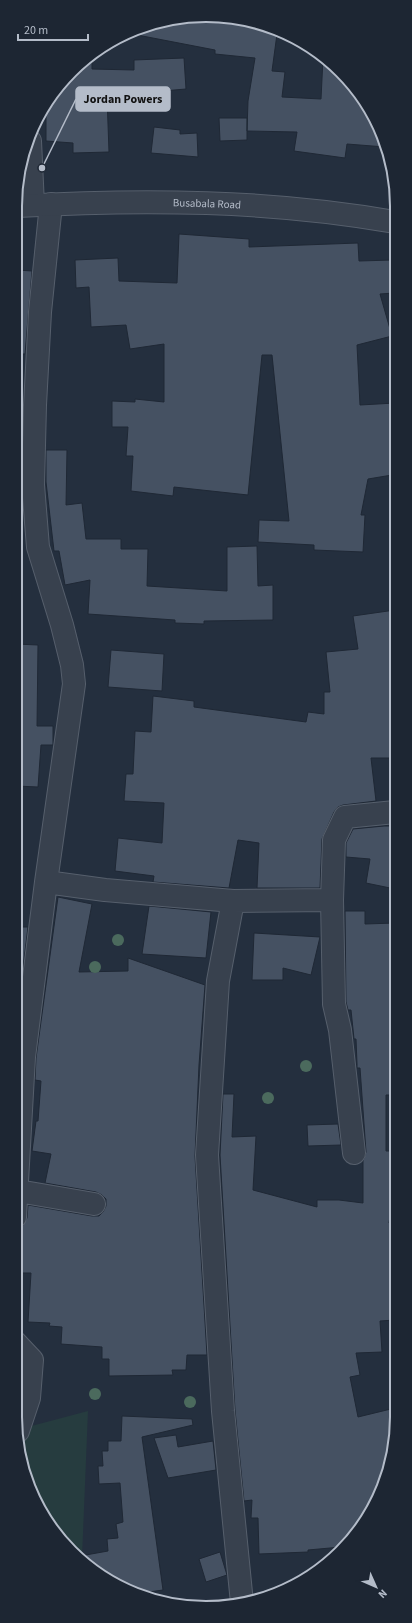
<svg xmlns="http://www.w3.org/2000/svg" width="412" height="1623" font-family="'Source Sans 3',sans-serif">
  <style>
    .grass { fill: #263c3f }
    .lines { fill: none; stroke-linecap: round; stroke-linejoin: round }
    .stream { stroke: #394c67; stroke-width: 7 }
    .building { fill: #455162; stroke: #1f2835 }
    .minor-casing { stroke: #565f6c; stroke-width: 24 }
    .tertiary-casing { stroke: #565f6c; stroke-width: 24 }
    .minor { stroke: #38414e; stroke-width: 22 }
    .tertiary { stroke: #38414e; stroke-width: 22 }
    .tree { fill: #4b6a5d }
    .labels { text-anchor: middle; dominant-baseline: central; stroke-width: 4; stroke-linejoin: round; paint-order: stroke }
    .street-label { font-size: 11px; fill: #b4bcc9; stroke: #1d2633 }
    .rim { fill: none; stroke: #b4bcc9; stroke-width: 2 }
    .leader { fill: none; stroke: #b4bcc9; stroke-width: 1.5 }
    .callout-dot { fill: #b4bcc9; stroke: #1d2633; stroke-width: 1.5 }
    .callout { fill: #b4bcc9; stroke: #b4bcc9; stroke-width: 1.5 }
    .callout-label { font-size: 12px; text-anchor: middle; font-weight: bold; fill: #111 }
  </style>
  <rect width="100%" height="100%" fill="#242f3e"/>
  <!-- grass -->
  <path class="grass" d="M88 1411 82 1558 63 1543 29 1490 22 1451 24 1428Z"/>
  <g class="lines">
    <!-- stream -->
    <path class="stream" d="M189 1607 207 1606"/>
  </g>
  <!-- building -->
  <path class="building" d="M207 18 206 21 246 25 247 21 268 28V33L277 34 272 71 285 72 282 97 321 99 323 58 341 71 377 122 385 147 347 144 345 158 294 151 297 132 247 131 248 101 255 58 215 54V50L132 34 157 21Z
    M92 53V69L134 70V60L184 58 186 89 151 92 150 101 107 96 109 152 73 153V143L46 141V104Z
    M219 118H247V140L220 141Z
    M154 127 180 130V134L197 133 198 157 151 153Z
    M179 234 249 239V247L358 243 359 261 392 260 394 293 380 294 392 336 357 345 360 405 395 403V466H391L392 475 368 479 361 515H365L363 552 314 550V545L258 542 259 520 289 521 272 355H262L248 495 174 487 173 496 131 491 133 456H126L128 427H112V401L135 402V399L164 402V344L130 349 126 325 91 327 89 287 76 288 75 260 118 258 119 281 177 283Z
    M17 270 32 271 25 354H16Z
    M46 450H67L66 505 82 503 86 539H121V549H148L147 586 227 591V547L257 546 258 586 273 585V620L204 621V624L175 623V620L88 614 90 580 65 585 59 551H54L46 482Z
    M395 610V758H371L376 801 343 805 338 807 334 812 322 839 320 888H257L259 843 238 840 229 888 153 882 154 876 115 871 118 838 162 843 164 803 124 801 126 774H133L135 731 151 732 153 696 194 701V707L306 722 308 712 324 714V692H330L326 652 358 649 353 616Z
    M16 644 38 645 37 726H53V745H41L38 787 16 786Z
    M111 650 164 654 162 691 108 687Z
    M384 826H395V889L366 883 370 859 346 857V843L353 829Z
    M58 897 92 904 79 972 128 971V958L205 985 199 1065 195 1156 207 1355H187L186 1370H172L173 1375 109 1376V1359H102V1347L61 1344 62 1327 49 1326 50 1323 28 1322 31 1273H19L22 1227 27 1218 28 1205 92 1216H99L103 1212 106 1206V1199L102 1195 96 1192 45 1183 51 1154 32 1151 36 1121H38L41 1081 35 1080 36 1058Z
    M149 906 211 912 206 958 142 954Z
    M345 911H365V924L395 923V1095H386V1151H390V1181L395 1182 389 1223 395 1221V1320L380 1321 382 1352 356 1353 360 1375 350 1377 358 1417 395 1408V1442L371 1513 341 1547 308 1550V1552L259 1554 258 1518H251L252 1500 244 1501 235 1410 220 1155 223 1094H234L232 1137 256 1136 253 1190 317 1207V1200H339L363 1203V1161L366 1152 360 1068H357V1064L356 1039H354L351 1010H348L346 1002Z
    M16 927H28L16 1024Z
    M254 933 320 937 311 975 283 968V980H252Z
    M338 1124 341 1145 308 1146 307 1125Z
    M122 1416 192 1419 193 1425 142 1437 163 1590 141 1593 121 1588 80 1556 108 1551 107 1539 118 1538 116 1524 123 1522 120 1483 99 1484 98 1466H103L102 1451H108V1441H121Z
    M176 1435 178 1447 213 1441 216 1470 168 1478 154 1438Z
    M220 1552 227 1575 206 1582 199 1559Z"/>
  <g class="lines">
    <!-- minor casing -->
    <g class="minor-casing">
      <path id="minor" d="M30 141 33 205
        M46 882 105 890 233 901 332 900 334 840 345 817 395 812
        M332 900 334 1004 340 1030 354 1153
        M233 901 218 981 207 1155 223 1411 242 1603
        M18 1191 94 1204
        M15 1217 24 1057 46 882 74 684 72 665 62 625 38 547 33 485 35 405 40 312 51 204
        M15 1342 32 1360 29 1398 18 1431"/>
    </g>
    <!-- tertiary casing -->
    <g class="tertiary-casing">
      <g id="tertiary">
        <path id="s1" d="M17 206C143 199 271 200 395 222"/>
      </g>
    </g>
    <!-- minor -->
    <use href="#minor" class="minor"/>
    <!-- tertiary -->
    <use href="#tertiary" class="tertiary"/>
  </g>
  <!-- trees -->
  <g class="tree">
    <circle cx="118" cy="940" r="6"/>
    <circle cx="95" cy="967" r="6"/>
    <circle cx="306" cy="1066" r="6"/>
    <circle cx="268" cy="1098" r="6"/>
    <circle cx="95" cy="1394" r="6"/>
    <circle cx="190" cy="1402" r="6"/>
  </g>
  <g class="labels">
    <!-- street labels -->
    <g class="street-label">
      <text stroke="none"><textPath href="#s1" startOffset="190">Busabala Road</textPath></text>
    </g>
  </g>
  <!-- crop -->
  <path d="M0 0H412V1623H0ZM206 22H206A184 184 0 0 1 390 206V1417A184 184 0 0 1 206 1601H206A184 184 0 0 1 22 1417V206A184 184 0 0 1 206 22Z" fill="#1d2633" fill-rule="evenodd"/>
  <path class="rim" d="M206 22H206A184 184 0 0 1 390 206V1417A184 184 0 0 1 206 1601H206A184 184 0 0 1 22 1417V206A184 184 0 0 1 206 22Z"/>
  <!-- callouts -->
  <path class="leader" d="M42 168L76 99"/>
  <circle class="callout-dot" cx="42" cy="168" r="4"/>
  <rect class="callout" x="76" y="87" width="94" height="24" rx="4"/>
  <g class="callout-label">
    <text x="123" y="103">Jordan Powers</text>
  </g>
  <!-- north arrow -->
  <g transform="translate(376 1587) rotate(135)" stroke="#1d2633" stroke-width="3" paint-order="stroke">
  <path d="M0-3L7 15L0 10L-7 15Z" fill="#b4bcc9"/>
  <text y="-6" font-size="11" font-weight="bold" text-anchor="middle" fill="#b4bcc9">N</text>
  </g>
  <!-- scale -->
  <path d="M18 34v6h70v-6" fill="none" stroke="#b4bcc9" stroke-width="2"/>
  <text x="24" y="34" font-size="12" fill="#b4bcc9" stroke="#1d2633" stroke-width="3" paint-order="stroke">20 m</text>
</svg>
